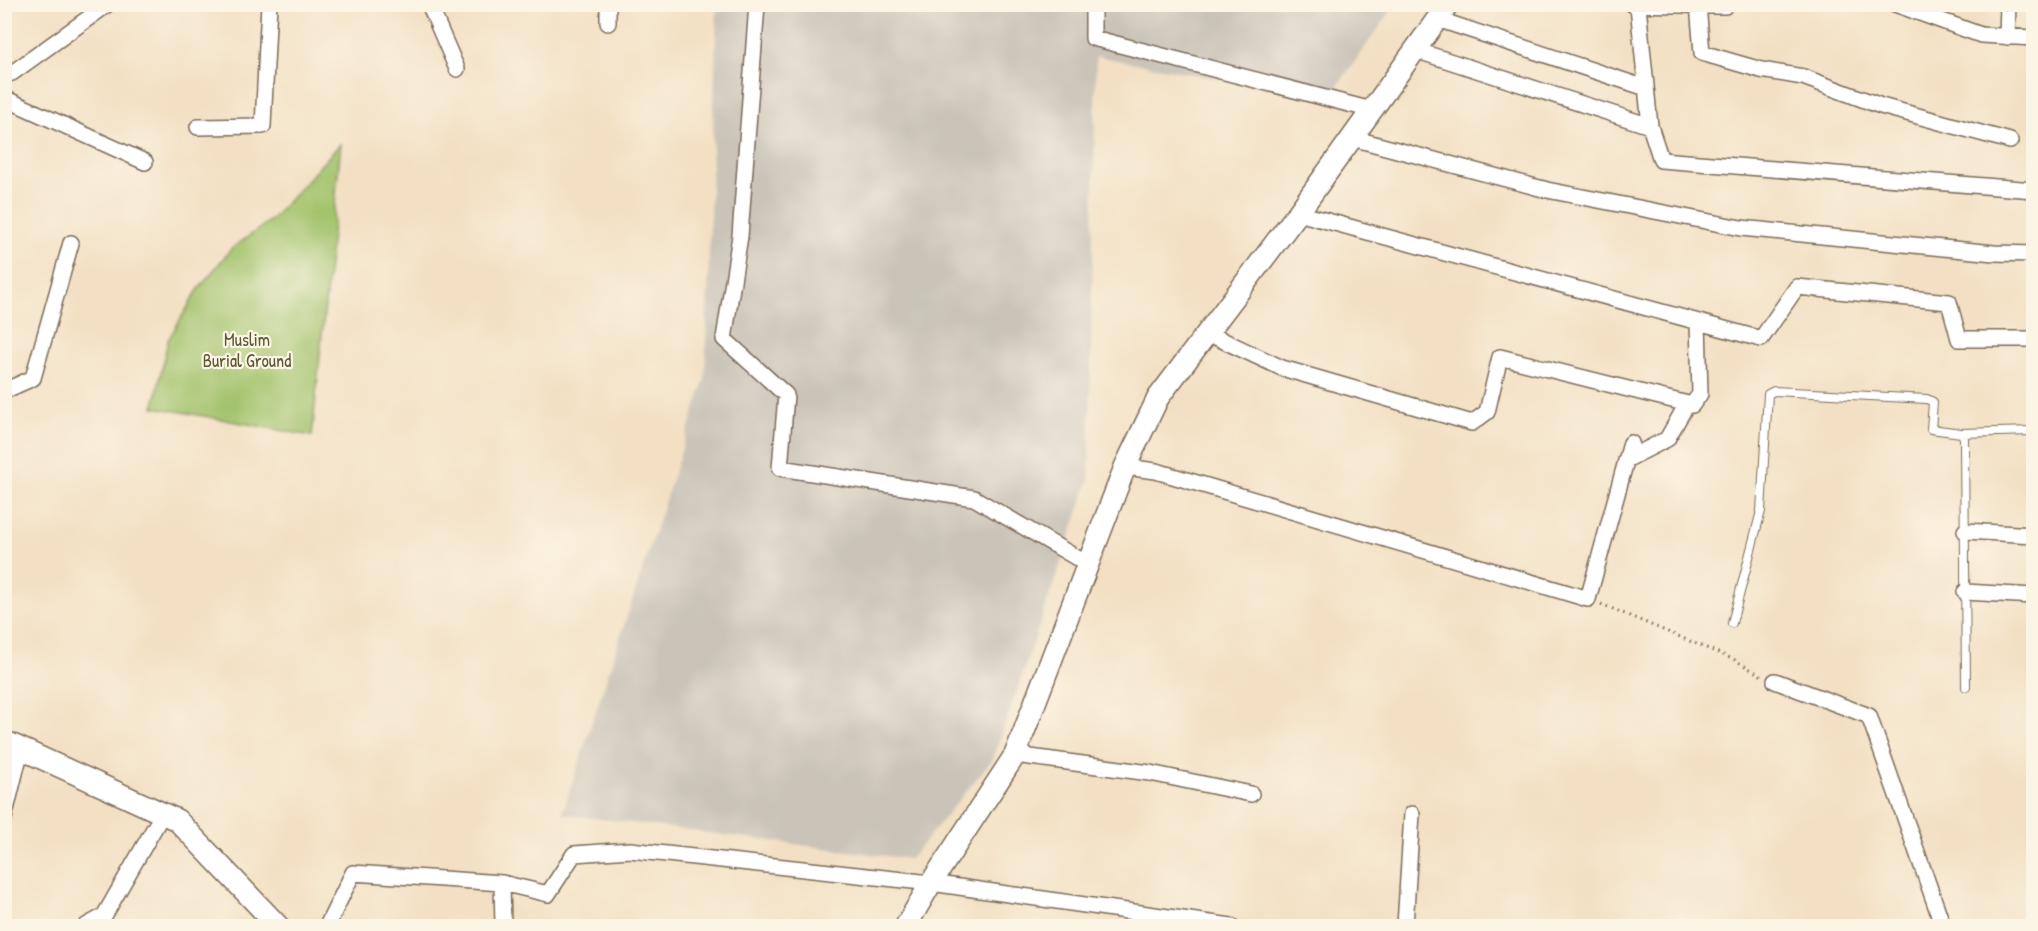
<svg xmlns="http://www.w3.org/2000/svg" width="2038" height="931" font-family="'Patrick Hand',sans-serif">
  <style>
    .industrial { fill: #c9c3b8 }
    .green { fill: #a1c26b; stroke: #6e7644; stroke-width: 1.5 }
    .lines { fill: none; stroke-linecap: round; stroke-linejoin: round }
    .lane-casing { stroke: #7b6a58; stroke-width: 10 }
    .street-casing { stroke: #7b6a58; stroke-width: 18 }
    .secondary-casing { stroke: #7b6a58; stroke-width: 24 }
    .path { stroke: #7b6a58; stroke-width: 3; stroke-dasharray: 1.5 4.5; stroke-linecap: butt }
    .lane { stroke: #fff; stroke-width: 8 }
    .street { stroke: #fff; stroke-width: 15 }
    .secondary { stroke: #fff; stroke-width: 21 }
    .labels { text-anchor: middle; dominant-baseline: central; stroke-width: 4.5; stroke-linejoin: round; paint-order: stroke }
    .park-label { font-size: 18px; fill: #5a5835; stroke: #fcf5e5 }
  </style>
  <rect width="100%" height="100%" fill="#fcf5e5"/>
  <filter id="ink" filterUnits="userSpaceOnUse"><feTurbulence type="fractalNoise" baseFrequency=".0167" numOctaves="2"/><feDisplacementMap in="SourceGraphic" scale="12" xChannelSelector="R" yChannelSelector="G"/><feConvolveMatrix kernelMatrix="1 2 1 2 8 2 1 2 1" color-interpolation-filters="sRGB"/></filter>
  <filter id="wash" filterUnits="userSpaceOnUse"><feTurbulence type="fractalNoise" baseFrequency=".008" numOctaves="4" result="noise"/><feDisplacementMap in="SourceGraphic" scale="24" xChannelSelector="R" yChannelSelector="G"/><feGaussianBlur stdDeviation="1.35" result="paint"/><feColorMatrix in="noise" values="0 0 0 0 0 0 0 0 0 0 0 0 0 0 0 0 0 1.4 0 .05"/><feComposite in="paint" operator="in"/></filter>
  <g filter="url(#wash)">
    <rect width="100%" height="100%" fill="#f3e0c4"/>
    <!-- industrial -->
    <path class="industrial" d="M717 5H1395L1328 99 1096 56 1089 481 993 759 910 859 562 814 705 379Z"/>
    <!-- green -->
    <path class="green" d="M341 143 312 436 154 407 168 340 198 290 230 250 272 219Z"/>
  </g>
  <g filter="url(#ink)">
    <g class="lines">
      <!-- lane casing -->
      <g class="lane-casing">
        <path id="lane" d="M1961 433 2034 431
          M1732 623 1761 511 1768 394 1774 391 1927 399 1933 402 1931 429 1961 433 1964 437 1966 687"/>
      </g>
      <!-- street casing -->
      <g class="street-casing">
        <path id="street" d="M429 4 457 69
          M608 4V23
          M757 4 740 236 724 339 786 395 780 468 974 498 1089 565
          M1093 4V38L1372 110
          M1632 4 1725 6
          M1698 4 1702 53 1761 70 1803 77 1881 106 2010 141
          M1895 4 1981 35 2034 38
          M1638 6 1650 126 1661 160 2034 190
          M1437 19 1646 88
          M2007 37 2008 4
          M1415 50 1650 126
          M4 74 12 73 108 4
          M4 98 145 162
          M198 127 263 126 269 4
          M1352 138 1547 190 1741 228 1994 253 2034 254
          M1298 213 1761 339 1797 287 1949 302 1959 339H2034
          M1207 333 1282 368 1472 423 1487 412 1500 357 1692 405 1700 394 1698 322
          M4 391 33 378 71 243
          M1626 460 1667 439 1687 404
          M1125 467 1156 471 1588 599 1631 443
          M1965 531 2034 535
          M1965 592 2034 596
          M1775 681 1869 716 1943 926
          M1015 755 1150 773 1251 794
          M4 818 21 749
          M502 883 503 926
          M86 926 104 916 163 813
          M327 926 353 873 502 883 548 894 574 854 630 850 931 883 1231 926
          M1405 926 1412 814"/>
      </g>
      <!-- secondary casing -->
      <g class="secondary-casing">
        <path id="secondary" d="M4 741 177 820 278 926
          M906 926 931 883 1015 755 1125 467 1158 398 1298 213 1448 4"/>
      </g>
      <!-- path -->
      <path class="path" d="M1601 604 1735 660 1762 676"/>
      <!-- lane -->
      <use href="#lane" class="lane"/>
      <!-- street -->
      <use href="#street" class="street"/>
      <!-- secondary -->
      <use href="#secondary" class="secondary"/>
    </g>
  </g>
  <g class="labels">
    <!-- park labels -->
    <g class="park-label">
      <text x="247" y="339">Muslim<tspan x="247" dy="21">Burial Ground</tspan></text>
    </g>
  </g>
  <!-- margin -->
  <rect width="2038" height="931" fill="none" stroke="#fcf5e5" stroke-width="24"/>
</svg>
